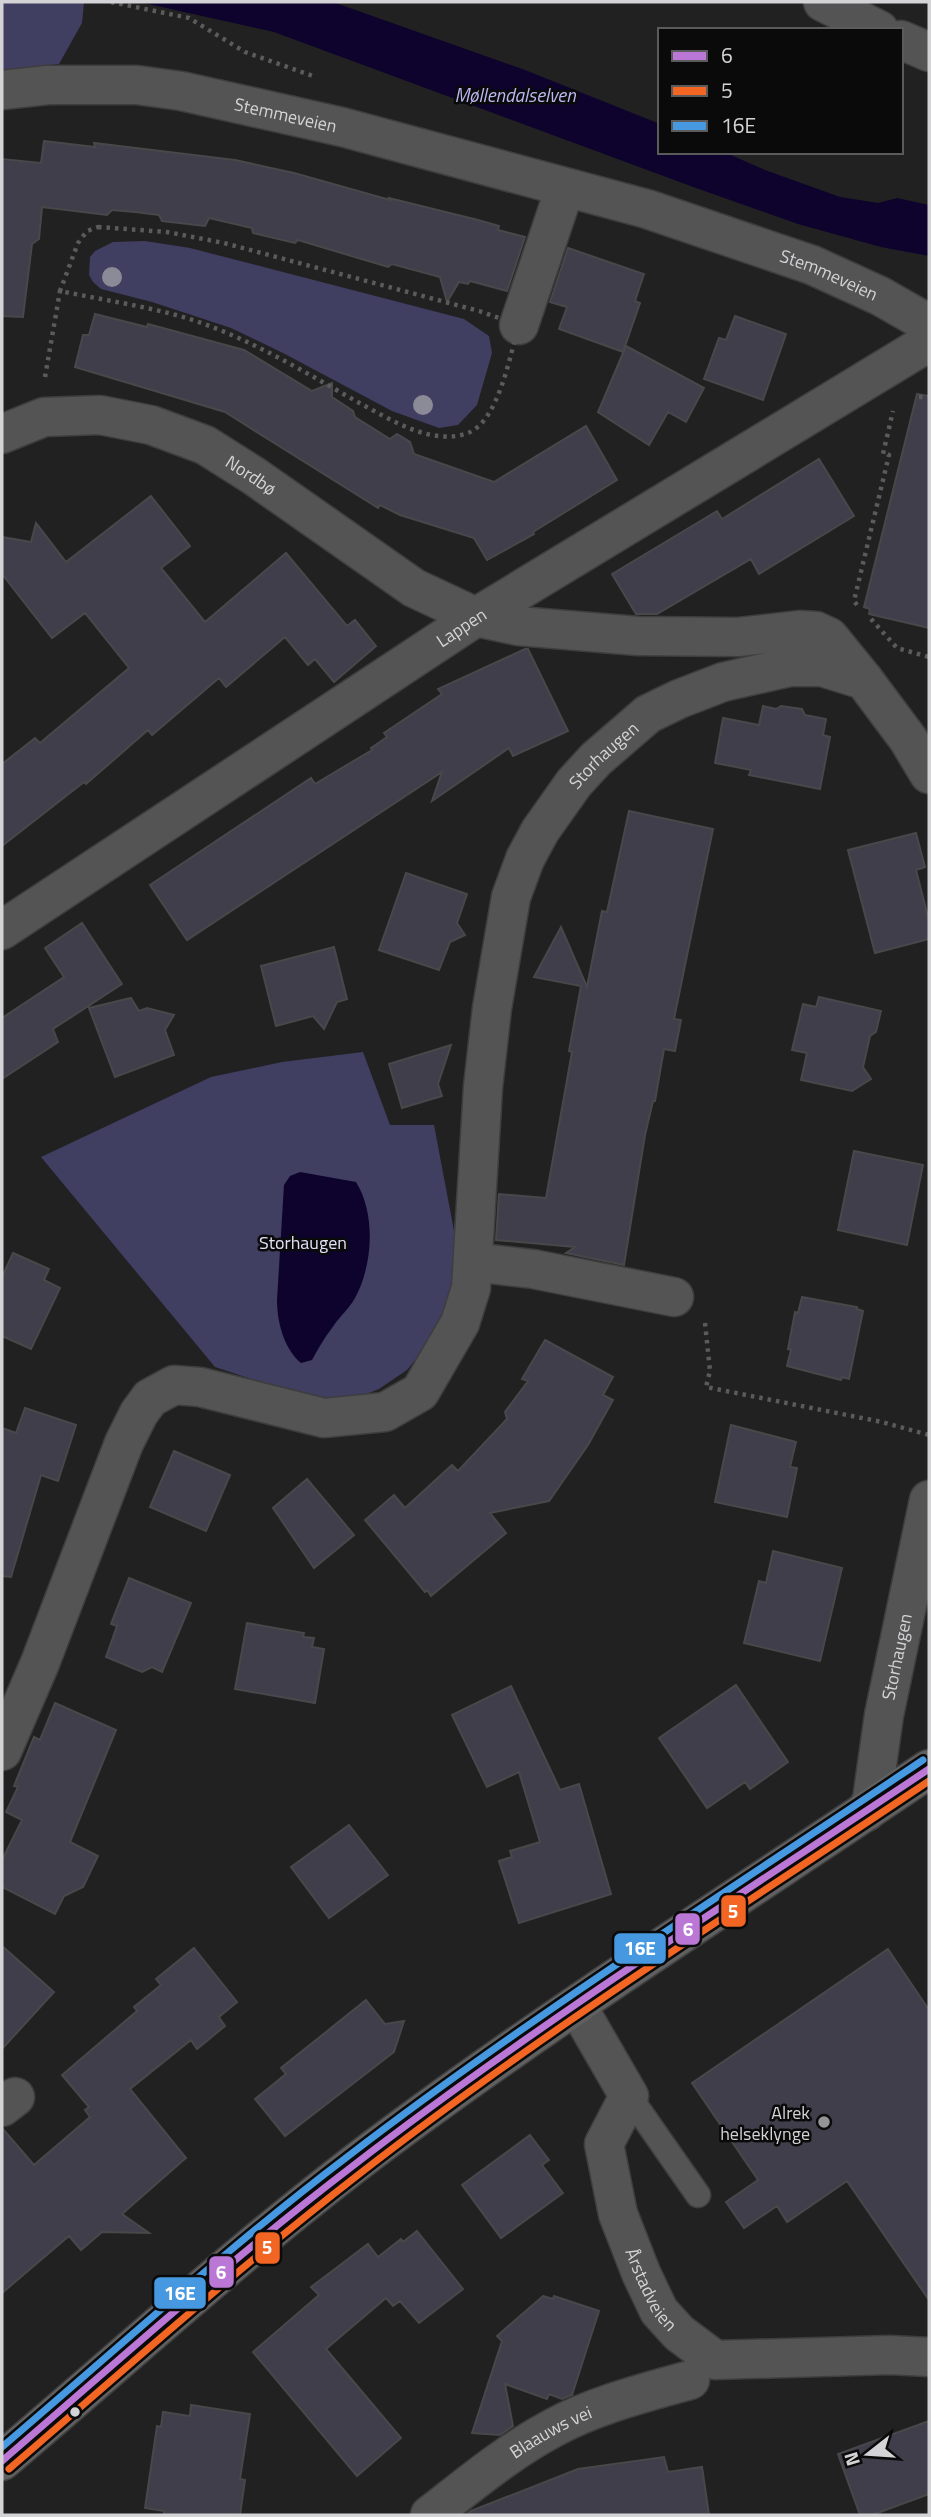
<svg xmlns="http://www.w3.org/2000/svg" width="931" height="2517" font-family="'Titillium Web',sans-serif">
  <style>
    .green { fill: #403e61 }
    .water { fill: #0e032c }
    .building { fill: #403e4a; stroke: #48484a; stroke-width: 2 }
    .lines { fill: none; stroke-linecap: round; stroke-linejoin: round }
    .lane-casing { stroke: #3e3e3f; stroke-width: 27 }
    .street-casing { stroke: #3e3e3f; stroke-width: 41 }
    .primary-casing { stroke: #3e3e3f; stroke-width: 41 }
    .path { stroke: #5b5b5c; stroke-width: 4.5; stroke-dasharray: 3.5 5; stroke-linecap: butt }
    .lane { stroke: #545455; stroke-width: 24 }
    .street { stroke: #545455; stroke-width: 38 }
    .primary { stroke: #606060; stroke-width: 38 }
    .bus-1-casing { stroke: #0a0a0b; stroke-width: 12 }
    .bus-2-casing { stroke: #0a0a0b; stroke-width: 12 }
    .bus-3-casing { stroke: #0a0a0b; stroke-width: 12 }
    .bus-1 { stroke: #ba77d6; stroke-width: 7 }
    .bus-2 { stroke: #f26522; stroke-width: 7 }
    .bus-3 { stroke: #4699e1; stroke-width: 7 }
    .tree { fill: #8b8b97 }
    .poi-dot { fill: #959597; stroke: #0a0a0b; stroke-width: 2.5 }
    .bus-dot { fill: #d4d4d6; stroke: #0a0a0b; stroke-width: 2.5 }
    .labels { text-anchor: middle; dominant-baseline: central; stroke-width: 5; stroke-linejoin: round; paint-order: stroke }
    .street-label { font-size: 18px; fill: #d4d4d6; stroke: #0a0a0b }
    .park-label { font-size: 18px; fill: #e2e1f6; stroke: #0a0a0b }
    .poi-label { font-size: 18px; fill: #d4d4d6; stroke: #0a0a0b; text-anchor: end }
    .water-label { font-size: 19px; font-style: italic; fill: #bab7f3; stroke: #0a0a0b }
    .line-badge { stroke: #0a0a0b; stroke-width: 2.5 }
    .badge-label { font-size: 19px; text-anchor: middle; font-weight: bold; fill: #fff }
  </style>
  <rect width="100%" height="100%" fill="#212122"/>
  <!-- green -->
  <path class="green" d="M2 2 84 3 82 23 59 64 2 70Z
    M145 241 190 248 464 319 489 336 492 353 477 405 458 425 439 428 392 411 283 353 231 328 152 302 101 289 93 282 89 275 90 257 95 251 113 242Z
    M363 1052 390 1125H434L458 1252 449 1299 429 1343 407 1370 379 1389 354 1399 325 1403 215 1367 41 1157 211 1077 282 1062Z"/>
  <!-- water -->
  <path class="water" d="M139 2H333L525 70 660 124V152H724L765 170 840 197 878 203 897 198 929 205V256L881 247 798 224 696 188 274 32Z
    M300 1172 356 1182C376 1214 373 1265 355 1298 349 1309 339 1317 332 1328 324 1338 318 1349 312 1360L301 1363C284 1349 277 1322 277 1300L284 1185 290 1176Z"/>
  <!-- building -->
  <path class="building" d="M44 141 95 147 94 143 235 160 294 173 390 200 389 198 478 220 499 226 498 230 525 237 507 291 470 281 468 284 459 282 447 302 440 277 392 264 388 267 298 240 295 243 253 233 252 228 209 218 205 226 162 221 159 215 135 212 112 210 107 215 42 207 39 239 32 244 23 317 2 316V159L41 163Z
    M568 248 644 274 635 301 640 303 623 352 559 329 567 307 550 302Z
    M95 314 147 327 148 324 244 350 312 391 332 383V397L353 411 355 417 390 439 397 434 410 442 414 454 494 482 586 426 617 480 533 532 534 534 487 560 474 538 400 515 380 505 378 508 225 412 75 367 83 335H89Z
    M735 316 786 334 763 400 704 379 719 338 726 340Z
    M626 346 704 388 686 422 668 412 649 445 598 412Z
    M917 394 929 396V628L869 614 870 609 864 607Z
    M819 459 854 516 759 574 751 559 657 614H636L612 574 717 511 722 519Z
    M151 496 190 546 161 568 205 622 286 553 347 626 355 620 376 646 334 682 315 659 308 665 285 637 226 687 219 678 152 735 148 730 86 784 84 782 2 846V764L35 738 40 743 129 668 85 613 52 638 2 574V537L31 542 36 523 66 562Z
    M525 649H528L568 731 513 756 509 748 432 801 442 772 187 940 150 885 311 778 315 784 372 750 371 748 387 737 384 733 442 694 438 689Z
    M763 706 776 709 781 706 802 709 805 715 826 719 823 735 830 737 820 789 749 775 751 770 715 763 723 718 759 725Z
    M629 811 713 829 674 1019 681 1020 675 1051 664 1049 655 1101H653L645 1135 624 1265 566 1253 575 1247 496 1240 499 1194 546 1198 572 1052 569 1051 581 986 534 977 561 927 587 987 602 911 607 912Z
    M916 833 925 867 916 870 929 921V939L875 953 848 850Z
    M406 873 467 894 457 923 465 935 450 942 439 970 379 950Z
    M82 923 122 984 53 1029 58 1042 2 1079V1018L64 977 45 948Z
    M334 947 347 999 337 1002 324 1029 313 1016 276 1026 261 966Z
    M819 997 881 1011 876 1032 870 1036 863 1067 871 1079 852 1091 801 1080 807 1053 792 1050 803 1004 816 1007Z
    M131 998 139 1011 147 1008 174 1015 165 1030 174 1055 115 1077 89 1008Z
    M451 1045 438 1084 442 1096 402 1108 389 1064Z
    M854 1151 923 1165 907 1245 838 1230Z
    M13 1253 49 1269 44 1280 60 1288 31 1349 2 1336V1277Z
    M802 1297 857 1307V1309L863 1311 849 1379 842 1377 841 1380 787 1366 791 1350 788 1349 795 1312 798 1313Z
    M545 1340 613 1377 603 1395 613 1400 588 1445 549 1501 490 1513 506 1533 431 1596 427 1590 425 1592 365 1520 394 1495 405 1508 452 1465 458 1471 507 1419 505 1412 528 1381 522 1379Z
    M25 1408 76 1425 58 1481 41 1475 11 1577 2 1576V1428L16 1433Z
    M731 1425 796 1442 790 1467 797 1468 787 1517 715 1502Z
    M174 1451 230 1475 206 1531 150 1507Z
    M307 1479 354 1535 314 1568 273 1508Z
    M773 1551 842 1568 820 1661 744 1643 759 1581 766 1583Z
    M129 1578 191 1603 162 1672 152 1667 142 1672 106 1657 117 1626 111 1624Z
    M247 1623 304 1633 303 1637 314 1638 312 1647 324 1649 315 1703 235 1689Z
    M736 1685 788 1762 750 1789 745 1782 707 1808 659 1738Z
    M511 1686 560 1790 579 1784 611 1894 519 1923 499 1861 512 1857 510 1851 540 1842 519 1772 487 1787 452 1715Z
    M55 1703 116 1730 70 1842 98 1856 83 1887 64 1896 55 1914 2 1887V1860L22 1820 6 1812 18 1787 14 1786 34 1737 40 1740Z
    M349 1825 388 1875 329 1918 291 1867Z
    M2 1946 54 1992 2 2049Z
    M194 1948 237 2002 219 2017 225 2026 197 2049 191 2040 130 2089 186 2158 122 2214 149 2233 102 2232 81 2250 69 2236 2 2293V2128L34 2165 90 2117 85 2110 89 2107 62 2075 137 2011 134 2007 161 1985 156 1979Z
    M888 1949 929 2010V2300L847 2181 787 2222 777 2206 744 2228 726 2202 758 2180 692 2083Z
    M366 2000 385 2024 404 2021 394 2052 285 2136 255 2099 286 2074 281 2068Z
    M530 2135 549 2160 542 2165 563 2193 501 2238 462 2185Z
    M417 2231 463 2289 419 2323 400 2301 393 2306 386 2298 326 2349 401 2438 357 2476 253 2352 319 2295 311 2287 368 2244 378 2257 401 2239 403 2242Z
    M543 2296 553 2299 554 2296 599 2311 572 2395 562 2399 549 2394 547 2399 505 2384 513 2426 500 2435 472 2433 502 2341 497 2336Z
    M191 2405 250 2414 240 2479 245 2480 240 2515H164V2511L145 2508 157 2426 161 2427 163 2412 190 2416Z
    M929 2421V2494L872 2515H860L838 2454Z
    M664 2457 668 2472 702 2467 709 2515H466L471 2511 578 2469Z"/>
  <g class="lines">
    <!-- lane casing -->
    <g class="lane-casing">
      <path id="lane" d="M629 2096 698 2195"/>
    </g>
    <!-- street casing -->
    <g class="street-casing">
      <g id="street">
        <path d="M823 2 879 30"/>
        <path d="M901 40 929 52"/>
        <path id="s1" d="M2 90 48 85H137L181 91 342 127 647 209 812 265 880 296 929 324"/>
        <path d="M519 325 565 188"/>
        <path id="s2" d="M2 434 44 417 100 415 151 425 205 445 254 476 414 588 476 617 518 626 638 636 738 637 800 630 816 631 829 637 864 680 908 739 929 774"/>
        <path id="s3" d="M2 930 476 617 929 342"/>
        <path d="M473 1262 533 1269 674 1297"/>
        <path id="s4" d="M2 1751 40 1663 124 1443 139 1413 150 1398 174 1385 200 1387 324 1418 385 1412 420 1392 460 1323 471 1288 483 1087 492 1008 511 897 525 859 540 831 574 783 596 759 648 714 679 699 723 682 790 667H822L864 680"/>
        <path id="s5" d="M866 1812 872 1800 884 1715 929 1500"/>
        <path id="s6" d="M577 2006 629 2096 604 2144 618 2214 641 2273 659 2311 679 2333 715 2360 890 2355 929 2357"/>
        <path d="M2 2107 15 2097"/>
        <path id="s7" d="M430 2515C470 2484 508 2452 553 2428 595 2405 644 2393 690 2380"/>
      </g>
    </g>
    <!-- primary casing -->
    <g class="primary-casing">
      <path id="primary" d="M2 2461C135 2348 264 2229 405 2126 575 2001 754 1887 929 1769"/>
    </g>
    <!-- path -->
    <path class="path" d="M111 2 189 18 245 52 313 76
      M98 227 167 232 224 243 479 311 519 325C510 354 499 421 468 433 433 446 393 421 363 405 304 372 242 333 176 315 138 305 99 299 60 291L78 243 87 231Z
      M45 377 60 291
      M919 397H929
      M857 605 854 601 889 455 883 454 893 411
      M871 619 897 648 929 657
      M705 1323 710 1371 706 1387 882 1422 929 1435"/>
    <!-- lane -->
    <use href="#lane" class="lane"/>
    <!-- street -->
    <use href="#street" class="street"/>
    <!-- primary -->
    <use href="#primary" class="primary"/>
    <!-- bus-1 casing -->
    <g class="bus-1-casing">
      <path id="bus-1" d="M2 2461C118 2361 232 2258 354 2165 538 2023 736 1898 929 1769"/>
    </g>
    <!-- bus-2 casing -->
    <g class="bus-2-casing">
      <path id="bus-2" d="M9 2469C124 2370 238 2268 358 2175 540 2033 737 1910 929 1781"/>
    </g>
    <!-- bus-3 casing -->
    <g class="bus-3-casing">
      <path id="bus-3" d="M2 2447C116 2350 227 2248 347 2157 532 2015 730 1890 923 1760"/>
    </g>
    <!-- bus-1 -->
    <use href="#bus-1" class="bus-1"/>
    <!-- bus-2 -->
    <use href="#bus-2" class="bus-2"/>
    <!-- bus-3 -->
    <use href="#bus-3" class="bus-3"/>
  </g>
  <!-- trees -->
  <g class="tree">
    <circle cx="112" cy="277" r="10"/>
    <circle cx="423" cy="405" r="10"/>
  </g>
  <!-- markers -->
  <circle class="poi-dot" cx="824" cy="2122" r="7"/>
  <circle class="bus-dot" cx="75" cy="2412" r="6"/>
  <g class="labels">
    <!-- street labels -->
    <g class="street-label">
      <text stroke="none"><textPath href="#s1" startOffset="287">Stemmeveien</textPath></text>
      <text stroke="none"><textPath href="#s1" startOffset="854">Stemmeveien</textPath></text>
      <text stroke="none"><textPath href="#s2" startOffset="266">Nordbø</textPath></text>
      <text stroke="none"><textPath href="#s3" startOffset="550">Lappen</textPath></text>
      <text stroke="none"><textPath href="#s4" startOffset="1348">Storhaugen</textPath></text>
      <text stroke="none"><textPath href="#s5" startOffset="159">Storhaugen</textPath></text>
      <text stroke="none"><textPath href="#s6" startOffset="312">Årstadveien</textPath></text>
      <text stroke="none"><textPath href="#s7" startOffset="147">Blaauws vei</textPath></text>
    </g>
    <!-- park labels -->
    <g class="park-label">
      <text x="303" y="1242">Storhaugen</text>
    </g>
    <!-- poi labels -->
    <g class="poi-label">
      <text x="810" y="2112">Alrek<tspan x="810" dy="21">helseklynge</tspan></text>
    </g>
    <!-- water labels -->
    <g class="water-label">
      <text x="515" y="94">Møllendalselven</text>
    </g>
  </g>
  <g class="line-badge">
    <rect x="720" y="1894" width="27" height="34" rx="7" fill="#f26522"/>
    <rect x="674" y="1912" width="27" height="34" rx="7" fill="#ba77d6"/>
    <rect x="613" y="1932" width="54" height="33" rx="7" fill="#4699e1"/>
    <rect x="254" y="2231" width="27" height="34" rx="7" fill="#f26522"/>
    <rect x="208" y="2255" width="27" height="34" rx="7" fill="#ba77d6"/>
    <rect x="153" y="2276" width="54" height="34" rx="7" fill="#4699e1"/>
  </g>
  <g class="badge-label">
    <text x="733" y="1918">5</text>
    <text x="688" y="1936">6</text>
    <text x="640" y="1955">16E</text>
    <text x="267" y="2254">5</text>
    <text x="221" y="2279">6</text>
    <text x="180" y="2300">16E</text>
  </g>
  <!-- border -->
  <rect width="931" height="2517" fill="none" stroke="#d4d4d6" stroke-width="7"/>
  <!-- legend -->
  <rect x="658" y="28" width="245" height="126" fill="#0a0a0b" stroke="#5b5b5c" stroke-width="2"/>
  <rect x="672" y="51" width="35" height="10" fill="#ba77d6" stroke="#5b5b5c" stroke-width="2"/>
  <text x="721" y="63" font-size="21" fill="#d4d4d6">6</text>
  <rect x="672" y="86" width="35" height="10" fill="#f26522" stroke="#5b5b5c" stroke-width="2"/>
  <text x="721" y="98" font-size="21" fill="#d4d4d6">5</text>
  <rect x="672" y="121" width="35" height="10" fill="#4699e1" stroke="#5b5b5c" stroke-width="2"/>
  <text x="721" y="133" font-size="21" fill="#d4d4d6">16E</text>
  <!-- north arrow -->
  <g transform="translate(868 2454) rotate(253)" stroke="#0a0a0b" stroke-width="5" paint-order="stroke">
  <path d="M0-5L12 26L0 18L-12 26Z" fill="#d4d4d6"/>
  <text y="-10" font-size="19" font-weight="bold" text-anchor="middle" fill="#d4d4d6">N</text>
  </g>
</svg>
